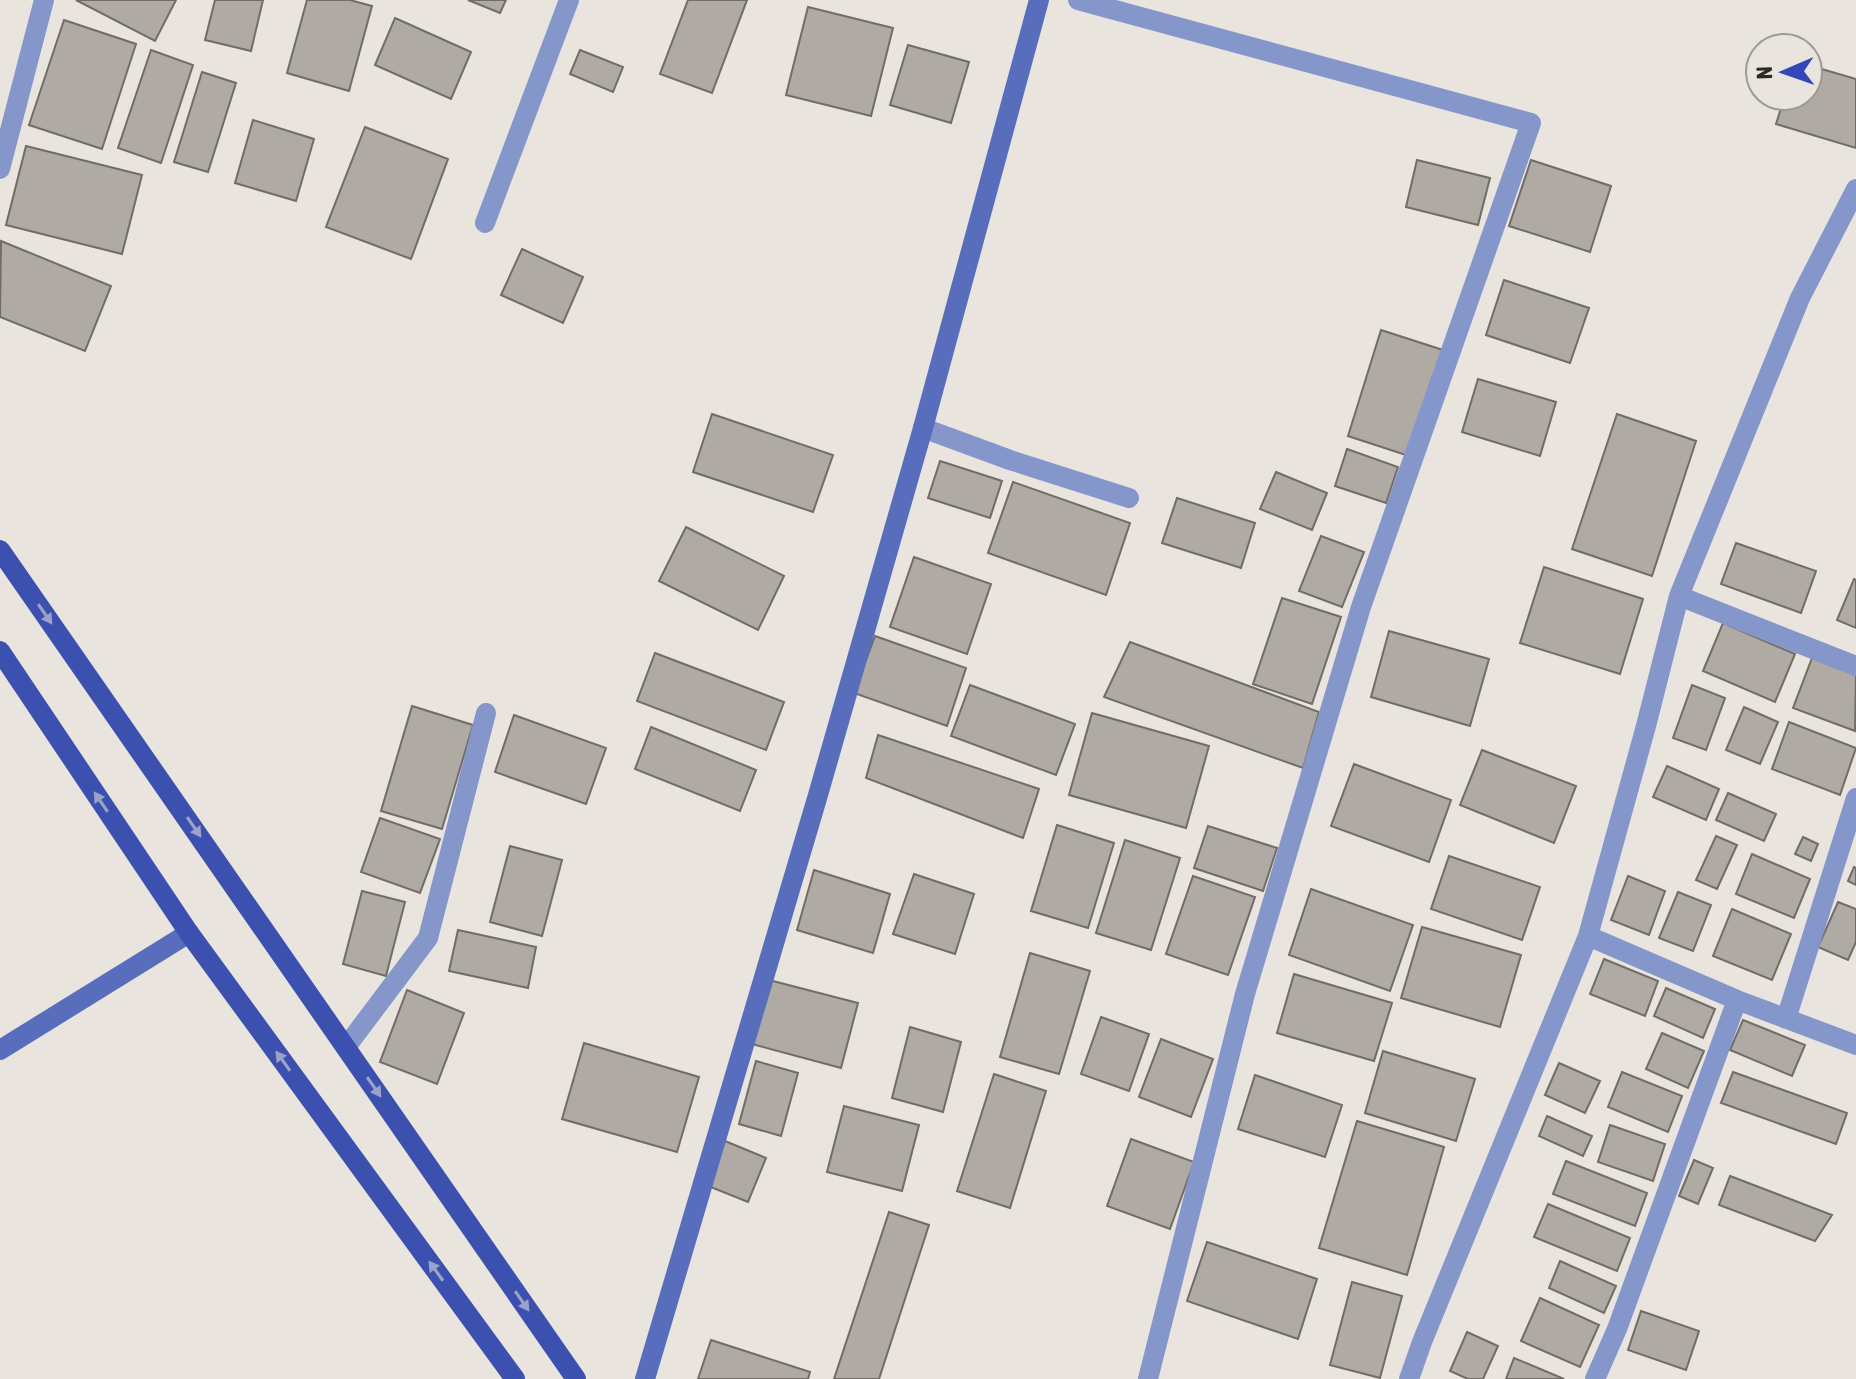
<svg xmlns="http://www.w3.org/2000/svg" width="1856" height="1379" font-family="'Asap Condensed',sans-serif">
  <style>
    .building { fill: #afaaa3; stroke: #716d66; stroke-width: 2 }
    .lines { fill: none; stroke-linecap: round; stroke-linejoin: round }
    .lane { stroke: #8596cb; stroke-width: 20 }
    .street { stroke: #8596cb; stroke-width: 20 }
    .secondary { stroke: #586ebc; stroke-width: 20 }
    .primary { stroke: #3b50af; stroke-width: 20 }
    .oneway { fill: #9ba1c8 }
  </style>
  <rect width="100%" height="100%" fill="#e9e4dd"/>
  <!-- building -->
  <path class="building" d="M76 0H176L155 41Z
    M215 0H263L251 51 205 40Z
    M307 0H350L372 6 349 91 287 73Z
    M468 0H506L500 13Z
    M688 0H747L712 93 660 74Z
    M808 7 893 28 871 116 786 95Z
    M395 18 471 52 451 99 375 65Z
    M64 20 136 44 102 149 29 125Z
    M908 45 969 62 951 123 890 105Z
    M151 50 193 65 161 163 118 148Z
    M580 50 623 67 613 92 570 74Z
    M1808 65 1856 79V148L1776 124 1785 96H1808Z
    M202 72 236 83 208 172 174 162Z
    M253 120 314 139 296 201 235 183Z
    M365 127 448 159 411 259 326 227Z
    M26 146 142 175 122 254 6 225Z
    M1417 160 1490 178 1478 225 1406 207Z
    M1531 160 1611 186 1590 252 1509 226Z
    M1 241 111 286 85 351 0 317Z
    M522 249 583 277 563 323 501 295Z
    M1504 280 1589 308 1570 363 1486 335Z
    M1381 330 1446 351 1412 457 1348 436Z
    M1478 379 1556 402 1540 456 1462 432Z
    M712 414 833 455 813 512 693 472Z
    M1617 414 1696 441 1652 576 1572 549Z
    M1347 449 1398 467 1386 503 1335 486Z
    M940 461 1002 481 990 518 928 498Z
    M1276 472 1327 493 1312 530 1260 509Z
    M1013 482 1130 523 1106 595 988 553Z
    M1177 498 1255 523 1241 568 1162 543Z
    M686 527 784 576 758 630 659 581Z
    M1321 536 1364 552 1342 607 1299 591Z
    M1736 543 1816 571 1801 613 1721 584Z
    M914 557 991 584 967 654 890 627Z
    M1544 567 1643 599 1620 674 1520 643Z
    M1854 579 1856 580V628L1837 620Z
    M1282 598 1341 617 1312 704 1253 684Z
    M1723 623 1795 654 1775 702 1703 671Z
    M1389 631 1489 659 1470 726 1371 697Z
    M875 636 966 668 947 726 854 693Z
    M1130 642 1319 712 1303 768 1104 697Z
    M655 653 784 702 766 750 637 701Z
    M1812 658 1856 675 1855 731 1793 708Z
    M970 685 1075 724 1056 775 951 736Z
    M1692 685 1725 698 1706 750 1673 738Z
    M412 706 473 725 442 829 381 811Z
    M1744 707 1778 722 1760 764 1726 750Z
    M1092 713 1209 746 1186 828 1069 795Z
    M514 715 606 748 586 804 495 772Z
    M1789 722 1856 748 1840 795 1772 769Z
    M651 727 756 770 740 811 635 769Z
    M878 735 1039 789 1023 838 866 778Z
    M1482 750 1576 786 1554 843 1460 805Z
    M1354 764 1451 800 1429 862 1331 826Z
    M1667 766 1719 789 1706 820 1653 797Z
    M1728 793 1776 814 1764 841 1716 820Z
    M380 818 440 839 420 893 361 872Z
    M1057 825 1114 843 1088 928 1031 911Z
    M1208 826 1277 848 1263 891 1194 868Z
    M1716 836 1737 845 1717 889 1696 880Z
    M1803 837 1818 844 1811 861 1795 854Z
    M1125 840 1180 858 1151 950 1096 933Z
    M510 846 562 860 542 936 490 922Z
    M1752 854 1810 879 1794 918 1736 894Z
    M1449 856 1540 887 1522 940 1431 909Z
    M1854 867 1856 868V885L1848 881Z
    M814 870 890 894 873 953 797 930Z
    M914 874 974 894 955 954 893 934Z
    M1193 876 1255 897 1228 975 1166 954Z
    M1628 876 1665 891 1649 935 1611 920Z
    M1311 889 1413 925 1390 991 1289 955Z
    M362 891 405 902 386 976 343 964Z
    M1678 892 1711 905 1693 951 1659 938Z
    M1838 902 1856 909V942L1848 960 1818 947Z
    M1732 909 1791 934 1772 980 1713 956Z
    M1422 927 1521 955 1500 1027 1401 998Z
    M458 930 536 947 528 988 449 971Z
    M1030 953 1090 971 1059 1074 1000 1057Z
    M1604 959 1658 981 1645 1016 1590 994Z
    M1294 974 1392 1003 1374 1061 1277 1033Z
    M769 980 858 1003 841 1068 752 1044Z
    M1666 988 1715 1009 1703 1038 1654 1016Z
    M407 990 464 1013 437 1084 380 1062Z
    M1101 1017 1149 1034 1129 1091 1081 1074Z
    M1743 1020 1805 1045 1792 1076 1730 1050Z
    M910 1027 961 1042 943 1112 892 1098Z
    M1662 1033 1704 1051 1688 1088 1646 1069Z
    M1161 1039 1213 1059 1191 1117 1139 1097Z
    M584 1043 699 1077 677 1152 562 1119Z
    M1383 1051 1475 1079 1456 1141 1365 1113Z
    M756 1061 798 1073 781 1136 739 1124Z
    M1559 1063 1600 1081 1585 1113 1545 1095Z
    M1622 1072 1682 1096 1668 1132 1608 1107Z
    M1733 1072 1847 1113 1836 1144 1721 1103Z
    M994 1074 1046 1091 1010 1208 957 1191Z
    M1255 1075 1342 1105 1325 1157 1238 1129Z
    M844 1106 919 1125 902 1191 827 1172Z
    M1547 1116 1592 1136 1583 1156 1539 1136Z
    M1357 1121 1444 1147 1407 1275 1319 1248Z
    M1610 1125 1665 1144 1653 1181 1598 1162Z
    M1131 1139 1194 1162 1170 1229 1107 1206Z
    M725 1141 766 1158 748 1202 708 1186Z
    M1694 1160 1713 1168 1698 1204 1679 1196Z
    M1566 1161 1647 1193 1635 1226 1553 1194Z
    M1730 1176 1832 1215 1815 1241 1719 1205Z
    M1548 1204 1630 1238 1617 1271 1534 1237Z
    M889 1212 929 1225 879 1379H834Z
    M1207 1242 1317 1279 1298 1339 1187 1301Z
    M1560 1261 1616 1286 1604 1313 1549 1288Z
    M1352 1282 1402 1296 1380 1378 1330 1365Z
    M1540 1298 1599 1325 1580 1367 1521 1341Z
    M1641 1311 1699 1331 1686 1370 1628 1350Z
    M1467 1332 1498 1346 1483 1379H1468L1450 1371Z
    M711 1340 810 1372 808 1379H698Z
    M1514 1358 1564 1379H1506Z"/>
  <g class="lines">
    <!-- lane -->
    <path class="lane" d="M346 1047 428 938 486 713"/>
    <!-- street -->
    <path class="street" d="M1078 0 1531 123 1361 607 1245 994 1148 1379
      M0 169 44 0
      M485 223 569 0
      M923 428 1010 460 1129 498
      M1679 596 1856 666
      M1588 936 1737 1000 1856 1045
      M1786 1019 1856 798
      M1409 1379 1422 1342 1588 936 1646 726 1679 596 1800 298 1856 189
      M1595 1379 1617 1329 1737 1000"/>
    <!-- secondary -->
    <path class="secondary" d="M0 1050 189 933
      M645 1379 818 795 923 428 1039 0"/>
    <!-- primary -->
    <path class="primary" d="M0 550 576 1379
      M0 651 189 933 515 1379"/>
  </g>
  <!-- one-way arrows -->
  <defs><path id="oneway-solid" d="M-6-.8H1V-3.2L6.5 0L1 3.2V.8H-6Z" transform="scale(2)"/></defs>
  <g class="oneway">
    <use href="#oneway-solid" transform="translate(45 614) rotate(55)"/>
    <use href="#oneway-solid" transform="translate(101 802) rotate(-124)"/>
    <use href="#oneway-solid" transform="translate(194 827) rotate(55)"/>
    <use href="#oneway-solid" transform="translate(283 1061) rotate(-126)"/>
    <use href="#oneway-solid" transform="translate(374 1087) rotate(55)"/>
    <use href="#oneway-solid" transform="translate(436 1271) rotate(-126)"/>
    <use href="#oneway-solid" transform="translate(522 1301) rotate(55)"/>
  </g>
  <!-- north arrow -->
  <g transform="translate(1784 72) rotate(268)"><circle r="38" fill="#e9e4dd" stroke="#9d9994" stroke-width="2"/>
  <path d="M0-6L14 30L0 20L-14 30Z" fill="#3447b9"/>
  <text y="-12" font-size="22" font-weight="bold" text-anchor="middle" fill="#2a2926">N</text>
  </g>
</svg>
